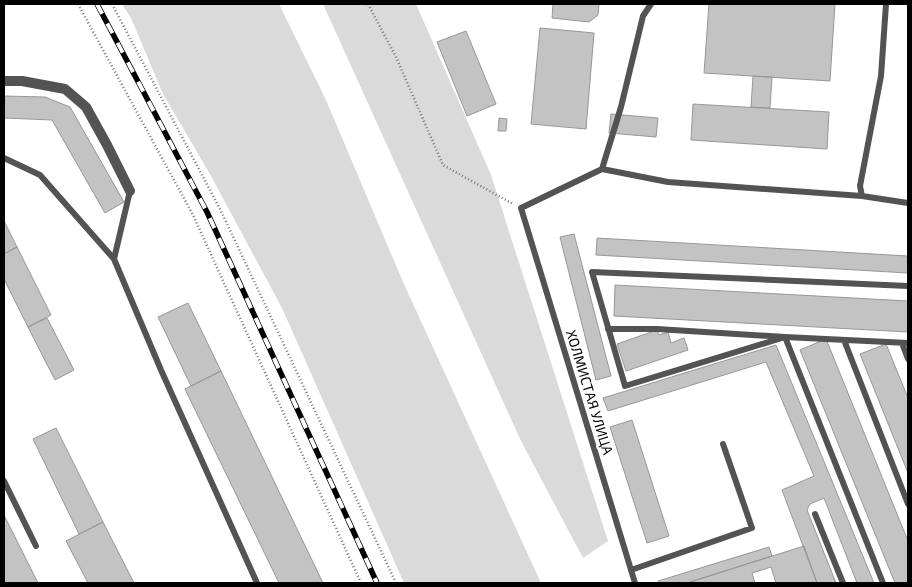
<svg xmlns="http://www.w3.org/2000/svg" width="912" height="587" font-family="'Exo 2',sans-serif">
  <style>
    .green { fill: #dadada }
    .building { fill: #c3c3c3; stroke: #979797 }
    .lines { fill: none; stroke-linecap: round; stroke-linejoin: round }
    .path { stroke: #757575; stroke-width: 2.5; stroke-dasharray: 1 2.5; stroke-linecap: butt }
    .lane { stroke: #535353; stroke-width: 6 }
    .street { stroke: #535353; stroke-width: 10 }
    .rail-casing { stroke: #000; stroke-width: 5.5 }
    .rail { stroke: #fff; stroke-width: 4; stroke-dasharray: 11; stroke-linecap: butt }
    .labels { text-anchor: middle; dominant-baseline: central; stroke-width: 5; stroke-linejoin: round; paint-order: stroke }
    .street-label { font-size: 14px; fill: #000; stroke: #fff }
  </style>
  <rect width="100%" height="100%" fill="#fff"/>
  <!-- green -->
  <path class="green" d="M122 4H279L326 100 403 282 541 583H404L282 308 211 176 163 94 131 18Z
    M323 4H416L491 175 608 541 583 558 521 441Z"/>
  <!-- building -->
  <path class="building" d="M553 4H599L598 15 589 22 552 18Z
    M709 4H835L830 81 704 73Z
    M540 28 594 33 586 129 531 124Z
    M466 31 496 104 467 116 437 42Z
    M753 76 772 77 770 108 751 107Z
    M4 96 45 97 70 107 124 202 105 213 52 120 4 118Z
    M693 104 829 112 827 149 691 140Z
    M611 114 658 118 656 137 609 133Z
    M499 118 507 119 506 131H498Z
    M4 221 17 247 4 254Z
    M574 234 611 376 596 380 560 237Z
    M597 238 908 256V273L596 255Z
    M17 247 51 315 28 327 4 279V254Z
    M615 285 908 301V332L614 316Z
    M188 303 221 371 191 386 158 317Z
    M47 318 74 370 55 380 28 327Z
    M657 330 659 335 668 332 671 343 684 338 688 350 626 371 617 344Z
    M826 339 908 541V583H895L800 350Z
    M886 344 908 398V473L860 354Z
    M776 345 874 583H857L824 498 810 504 807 510 836 583H817L782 490 814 476 766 362 608 411 603 398Z
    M221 371 323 583H279L185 389Z
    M632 420 669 536 647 543 610 427Z
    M56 428 103 522 79 534 33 439Z
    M4 515 38 583H4Z
    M103 522 134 583H88L66 541Z
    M804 546 817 583H776L771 567 752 573 755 583H687Z
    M769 547 772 556 687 583H659L658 581Z"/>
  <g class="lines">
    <!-- path -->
    <path class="path" d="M78 4 193 215 361 583
      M112 4 221 211 396 583
      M368 4 396 57 443 165 513 204"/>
    <!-- lane -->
    <path class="lane" d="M4 158 40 175 114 259
      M602 169 621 107 643 16 651 4
      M130 191 114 259 161 370 257 583
      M862 196 860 186 881 76 886 4
      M608 329H657L785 337 908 343
      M844 340 908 504
      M902 343 908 359
      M4 481 36 546
      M815 514 843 583
      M631 570 752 528 723 444
      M635 583 521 208 602 169 668 182 862 196 908 203
      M883 583 785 337 625 386 592 272 908 286"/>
    <!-- street -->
    <path class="street" d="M4 81H22L65 89 86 107 107 145 130 191"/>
    <!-- rail casing -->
    <g class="rail-casing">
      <path id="rail" d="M97 4 207 212 377 583"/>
    </g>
    <!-- rail -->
    <use href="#rail" class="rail"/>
  </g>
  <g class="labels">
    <!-- street labels -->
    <g class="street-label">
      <text transform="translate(590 392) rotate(73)">ХОЛМИСТАЯ УЛИЦА</text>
    </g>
  </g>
  <!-- border -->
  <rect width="912" height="587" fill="none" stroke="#000000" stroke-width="10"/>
</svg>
